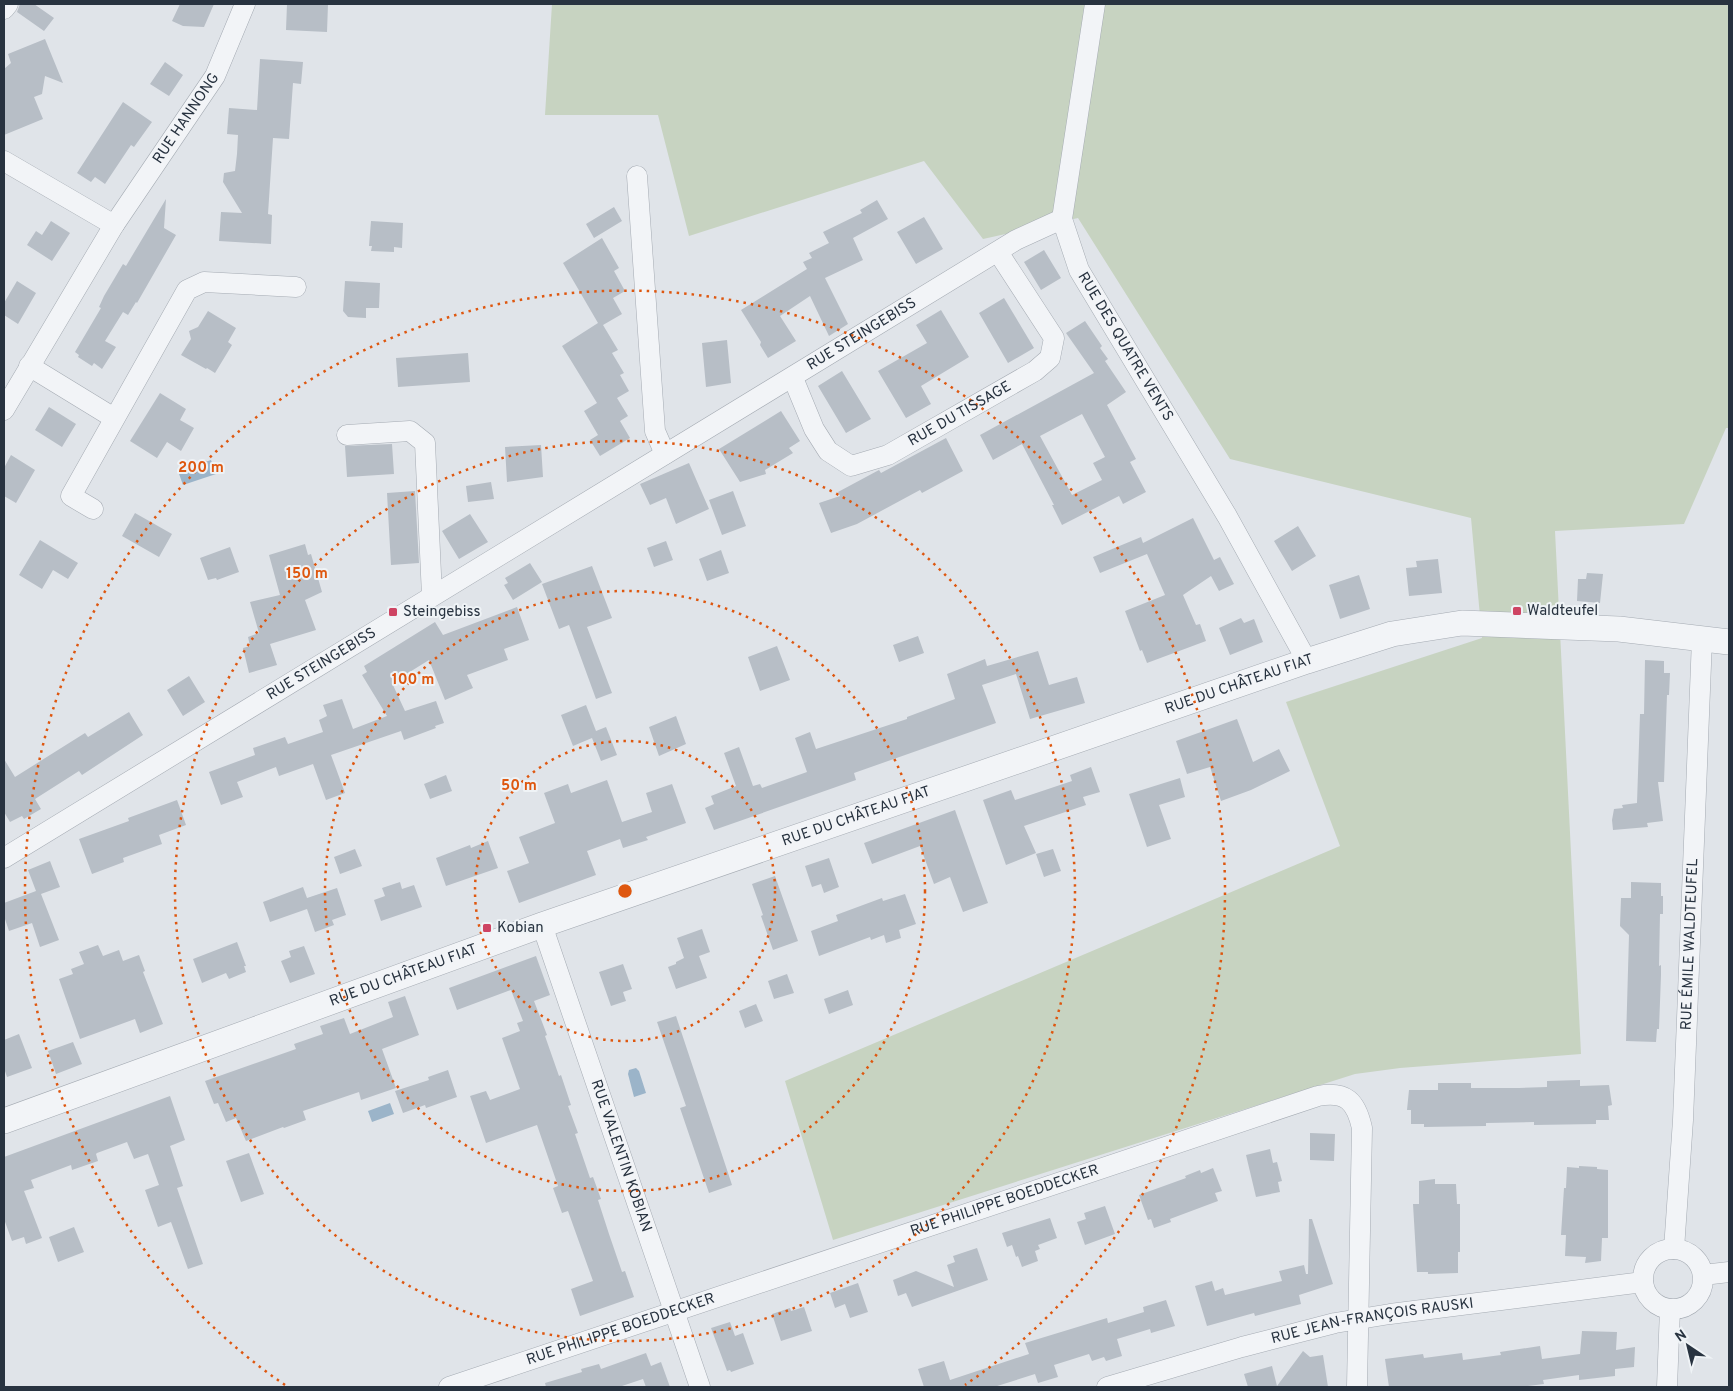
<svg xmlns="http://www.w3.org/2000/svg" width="1733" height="1391" font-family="Overpass,sans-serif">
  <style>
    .green { fill: #c7d3c1 }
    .water { fill: #9bb4c9 }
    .building { fill: #b7bec6; fill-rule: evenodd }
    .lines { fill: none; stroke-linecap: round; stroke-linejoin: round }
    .minor-casing { stroke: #a5abb3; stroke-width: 21 }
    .tertiary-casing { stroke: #a5abb3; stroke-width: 26 }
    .minor { stroke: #f2f4f7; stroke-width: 20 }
    .tertiary { stroke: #f2f4f7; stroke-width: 25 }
    .ring { fill: none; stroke: #de570f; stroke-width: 2.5; stroke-dasharray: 2.5 5 }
    .poi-dot { fill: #ce4463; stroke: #eff3f6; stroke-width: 2 }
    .labels { text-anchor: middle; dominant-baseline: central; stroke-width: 4; stroke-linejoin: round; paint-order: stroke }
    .street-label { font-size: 15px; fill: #283340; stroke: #eff3f6 }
    .poi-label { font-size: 15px; fill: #283340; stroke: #eff3f6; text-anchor: start }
    .centre { fill: #de570f; stroke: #eff3f6; stroke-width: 2.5 }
    .ring-label { font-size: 15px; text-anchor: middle; font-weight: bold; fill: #de570f; stroke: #eff3f6; stroke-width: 4; stroke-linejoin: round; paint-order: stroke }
  </style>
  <rect width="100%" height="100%" fill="#e0e4e9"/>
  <!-- green -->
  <path class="green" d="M552 4H1729V428H1726L1684 524 1555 531 1581 1054 1400 1068 1355 1074 833 1240 785 1081 1340 846 1286 702 1482 638 1471 518 1230 459 1078 218 983 239 924 161 689 236 658 115H545Z"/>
  <!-- water -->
  <path class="water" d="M211 460 216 474 183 485 178 471Z
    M636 1068 639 1071 646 1093 634 1097 628 1074 629 1070Z
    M390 1103 394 1114 372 1122 368 1111Z"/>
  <!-- building -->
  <path class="building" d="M20 4H34L54 18 44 31 17 12Z
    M180 4H214L204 27 183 26 172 21Z
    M287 4H328L327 32 286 30Z
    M45 39 63 83 45 76 42 94 34 97 43 119 4 135V69L11 63 8 54Z
    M260 59 303 62 301 84 293 83 289 139 273 138 268 214 272 215 271 244 219 241 221 212 242 213 223 182 224 173 235 171 237 154 238 135 227 134 229 108 257 110Z
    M165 62 183 75 169 96 150 84Z
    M123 102 152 122 134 147 131 145 105 184 95 177 91 182 77 173Z
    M166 199 164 228 176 235 137 303 136 302 128 315 123 312 105 341 116 347 102 369 94 363 92 366 78 357 79 355 75 352 101 308 99 307 104 296 123 264 126 266Z
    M877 200 888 219 853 238 863 260 825 278 848 324 829 336 810 296 780 316 796 341 768 358 760 345 761 342 741 310 807 269 803 262 812 258 809 253 829 243 823 232 862 213 860 210Z
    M614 207 622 221 594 238 586 224Z
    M924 217 943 249 916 264 897 232Z
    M51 221 70 233 52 261 27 245 36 231 42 235Z
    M371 221 403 223 402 248 394 247V252L371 251 372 246H369Z
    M602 238 619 268 614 271 625 291 613 298 622 314 603 325 618 350 612 353 624 373 620 375 629 391 617 398 628 416 620 421 630 438 600 456 590 440 598 435 584 411 597 403 562 346 598 323 563 263Z
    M1044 250 1061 278 1041 290 1024 262Z
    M17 281 36 293 18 324 4 315V303Z
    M345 281 380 283 379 308H366V318L348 317 343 311Z
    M1004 298 1034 348 1008 363 979 313Z
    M941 310 969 357 921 386 931 404 906 418 878 371 927 343 916 325Z
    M208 311 236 328 228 342 232 345 215 373 207 368 206 369 181 355 191 339 189 331 198 327Z
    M1085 321 1102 346 1100 348 1108 359 1105 361 1126 392 1107 405 1136 459 1130 462 1146 492 1123 504 1119 496 1062 525 1052 505H1054L1022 444 993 460 980 435 1094 373 1066 333ZM1082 414 1105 457 1093 463 1102 480 1072 495 1040 436Z
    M727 340 731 383 706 387 702 343Z
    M468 353 470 382 398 387 396 358Z
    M842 371 871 419 846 433 818 386Z
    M160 393 186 409 180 420 194 428 181 451 167 442 157 458 130 441Z
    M49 407 76 424 62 447 35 430Z
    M781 411 800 441 789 448 793 453 765 470 766 474 740 482 719 449Z
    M946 438 963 471 922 493 920 490 857 524 831 533 819 503 840 496 838 492 879 470 881 473Z
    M392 444 394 474 347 477 345 446Z
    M541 445 543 477 507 482 505 447Z
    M11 455 35 470 16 503 4 496V468Z
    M689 463 709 509 676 524 666 498 650 505 640 484Z
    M491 482 494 499 468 502 466 486Z
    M415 491 419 563 391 565 387 493Z
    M733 491 746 526 722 535 709 500Z
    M135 513 172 534 159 557 122 536Z
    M470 514 488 542 459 559 442 531Z
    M1193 518 1214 560 1220 557 1234 584 1219 591 1211 576 1183 595 1196 625 1200 624 1206 641 1147 663 1142 650 1140 651 1125 611 1165 595 1147 554 1100 573 1093 557 1141 537 1143 543Z
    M1298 526 1316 556 1292 571 1274 541Z
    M40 540 78 563 68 579 53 570 42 589 19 575Z
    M666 541 673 560 654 567 647 548Z
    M305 544 308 555 311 554 322 592 305 600 316 630 270 644 277 665 249 673 243 648 250 646 248 637 259 633 250 602 280 595 269 555Z
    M230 547 239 572 217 580 216 578 208 580 200 558Z
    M721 550 729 573 707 581 699 559Z
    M1438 559 1442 593 1409 596 1406 568 1417 567 1416 561Z
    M530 563 542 582 513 600 504 585 508 583 505 578Z
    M592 566 612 618 587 627 612 693 596 699 569 625 559 629 542 584Z
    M1587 573 1603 574 1600 603 1577 601 1578 579H1586Z
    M1359 575 1370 609 1340 619 1329 585Z
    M517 607 529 640 504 649 508 660 467 675 473 688 445 700 429 660 392 683 405 711 436 701 444 723 435 726 436 728 404 740 401 731 331 755 345 793 326 800 313 764 279 776 276 767 237 782 243 797 221 805 209 772 255 755 253 748 285 737 288 744 323 732 319 720 327 716 323 705 342 699 353 729 387 716 362 675 367 672 364 666 435 622 443 635Z
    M1241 618 1244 623 1254 619 1263 642 1230 655 1219 628Z
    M918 636 924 653 899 662 893 645Z
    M777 646 790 680 760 691 748 657Z
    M1038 651 1049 685 1077 677 1085 703 1030 719 1016 674 982 685 996 723 854 773 856 780 714 830 705 808 714 804 711 796 736 786 724 753 739 747 753 786 760 784 762 788 807 772 795 738 810 732 816 749 907 719V717L955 699 947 674 985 659 987 666Z
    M1645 660 1664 661V673H1670L1669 695H1667L1664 782H1658L1663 821 1647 823 1648 827 1613 830 1612 820 1614 809 1623 808 1622 805 1637 803 1640 714H1644Z
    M189 676 205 702 183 716 167 690Z
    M586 705 596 731 606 727 617 755 601 761 592 738 573 746 561 715Z
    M129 712 143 735 82 775 79 771 35 799 41 809 24 819 22 816 10 822 4 812V759L15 777 85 733 88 737Z
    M676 716 686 744 659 756 649 727Z
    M1237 719 1253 762 1279 749 1290 771 1251 790 1221 801 1210 767 1187 774 1176 741Z
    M1091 767 1100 792 1083 797 1086 805 1024 826 1036 853 1006 865 983 800 1011 790 1015 800 1072 781 1070 775Z
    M446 775 452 791 430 799 424 784Z
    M1180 778 1185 797 1159 805 1171 839 1147 847 1129 794Z
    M607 780 622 822 652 812 646 793 672 784 686 823 646 837 648 840 623 848 620 839 587 851 596 875 519 903 507 871 529 863 519 837 555 823 544 793 568 784 571 793Z
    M177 800 186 825 159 835 162 844 123 858 124 862 92 874 79 839 129 821 128 818Z
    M955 810 988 903 963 912 950 877 934 884 920 846 872 864 864 843Z
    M488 841 498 868 446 886 436 858 470 845 471 848Z
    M355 849 362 866 340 874 334 857Z
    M1053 849 1061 871 1044 877 1036 854Z
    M829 858 839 887 824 893 821 884 812 887 805 866Z
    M50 861 60 887 41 894 59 940 40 947 32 923 9 931 4 916V903L36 891 28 870Z
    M775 876 798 941 773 950 761 916 763 915 752 884Z
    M400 882 402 889 414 885 422 907 381 921 374 900 385 896 382 888Z
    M1631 882 1661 883V896H1663V914H1660L1659 966 1661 965V975L1659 1029H1657L1656 1042 1626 1041 1629 935 1620 926 1621 898H1631Z
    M303 887 307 898 337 888 346 915 332 920 334 925 315 932 307 909 270 922 263 902Z
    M905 894 916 924 899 930 901 938 886 943 884 935 871 940 870 937 819 956 811 931 838 921 836 915 882 898 883 901Z
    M702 929 710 952 699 956 707 978 676 989 668 967 676 964V962L684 958 677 938Z
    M237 942 246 966H244L246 972 229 979 226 973 202 983 193 959Z
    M98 945 103 956 119 950 123 961 139 955 145 971 143 972 163 1024 140 1033 135 1019 80 1039 59 979 73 974 71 969 84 964 79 952Z
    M304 946 315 974 290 983 281 961 291 957 289 951Z
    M536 956 550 995 534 1001 547 1035 545 1036 559 1076 561 1075 571 1105 568 1106 578 1133 575 1134 590 1178 593 1177 601 1199 598 1200 609 1234 622 1272 625 1271 634 1297 580 1316 571 1289 593 1281 568 1211 562 1213 553 1188 558 1186 537 1125 486 1143 470 1096 486 1091 490 1100 520 1089 502 1038 520 1031 517 1023 523 1021 511 990 457 1010 449 988Z
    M623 964 632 989 623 992 626 1001 611 1006 599 972Z
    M787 974 794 993 774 999 768 981Z
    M848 990 853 1005 829 1014 824 999Z
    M405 996 419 1035 382 1049 396 1088 361 1100 359 1092 303 1111 306 1120 284 1128 283 1127 246 1141 236 1118 226 1122 218 1103 214 1104 205 1081 296 1049 294 1044 323 1034 320 1026 344 1018 350 1034 393 1017 388 1002Z
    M756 1004 763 1021 745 1028 739 1011Z
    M676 1016 732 1185 709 1193 680 1108 686 1106 657 1022Z
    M19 1034 32 1068 7 1077 4 1068V1040Z
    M73 1042 82 1064 56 1074 48 1051Z
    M448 1070 457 1097 426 1108 425 1105 403 1113 395 1091 429 1080 428 1077Z
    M1580 1080V1086L1609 1085 1612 1105 1608 1106 1609 1120H1596V1124L1534 1125V1122L1486 1123V1126L1424 1127V1124H1411V1110H1407L1409 1090H1438V1083H1471V1088H1519L1547 1087V1081Z
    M170 1096 185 1140 170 1146 183 1186 177 1188 203 1264 188 1269 171 1222 158 1227 145 1190 159 1185 148 1154 134 1159 127 1142 97 1153 96 1154 98 1161 72 1170 71 1165 31 1180 34 1188 24 1191 42 1238 26 1244 24 1237 12 1241 4 1219V1157Z
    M1310 1133 1335 1134 1334 1161 1310 1160Z
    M1270 1149 1273 1163 1277 1162 1282 1181 1278 1182 1280 1192 1256 1197 1246 1155Z
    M249 1153 264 1194 241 1202 226 1161Z
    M1579 1166 1597 1167V1169L1608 1170V1238H1602L1601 1261 1585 1263 1586 1257 1565 1256 1566 1235H1561L1564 1188H1566L1567 1167 1579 1168Z
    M1213 1168 1222 1191 1215 1193 1218 1201 1170 1219 1171 1222 1154 1228 1151 1219 1148 1220 1139 1195 1186 1178 1185 1176 1200 1170 1201 1173Z
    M1435 1179V1184H1456L1457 1204H1460V1252H1458V1273L1428 1274V1272H1417L1413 1204H1419V1181Z
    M1105 1206 1115 1234 1085 1245 1077 1222 1086 1219 1084 1213Z
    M1050 1218 1057 1238 1038 1245 1040 1249 1035 1251 1038 1261 1022 1267 1018 1256 1016 1257 1012 1245 1007 1247 1002 1233Z
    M1309 1219H1312L1333 1284 1299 1295 1301 1304 1255 1316 1254 1313 1207 1326 1195 1286 1212 1281 1215 1291 1223 1288 1225 1295 1282 1281 1279 1271 1304 1265 1306 1274H1308Z
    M74 1227 84 1252 58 1262 49 1237Z
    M977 1248 988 1280 912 1307 906 1293 898 1296 893 1280 916 1271 954 1287 947 1265 955 1262 953 1256Z
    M858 1283 868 1312 850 1318 845 1304 835 1308 830 1293Z
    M1166 1300 1175 1326 1151 1333 1150 1329 1117 1339 1122 1356 1106 1361 1104 1357 1092 1361 1089 1354 1054 1365 1058 1377 1038 1383 1035 1374 994 1387H924L918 1369 944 1361 950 1380 1029 1354 1025 1343 1107 1318 1108 1323 1144 1312 1143 1307Z
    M804 1307 812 1331 781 1341 772 1314 790 1308 791 1311Z
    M730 1322 735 1336 743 1333 754 1364 731 1372 730 1370 727 1371 711 1328Z
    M1582 1331 1617 1332 1616 1350 1635 1347 1634 1367 1615 1369V1376L1579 1380V1375L1543 1380 1544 1384 1521 1387H1389L1385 1359 1423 1354 1424 1358 1462 1353 1463 1360 1501 1355 1500 1352 1540 1346 1542 1359 1580 1354Z
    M1303 1351 1310 1357 1323 1355 1328 1387H1248L1244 1374 1272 1366 1277 1386Z
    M646 1353 651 1366 661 1362 670 1387H646L643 1379 619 1387H546L545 1383 582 1372 581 1369 599 1364 601 1369Z"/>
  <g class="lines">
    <!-- minor casing -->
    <g class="minor-casing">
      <g id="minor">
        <path id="s1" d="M1095 4 1062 219 1079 270 1227 516 1307 661"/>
        <path d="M4 9 8 4"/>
        <path d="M4 161 114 225"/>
        <path d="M637 176 655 431 665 454"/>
        <path d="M29 366 114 418"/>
        <path id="s2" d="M793 378 814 429 828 451 851 466 888 455 1035 371 1050 358 1054 338 998 252"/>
        <path id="s3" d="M4 410 114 225 215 76 245 4"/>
        <path d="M347 435 410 431 425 443 432 596"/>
        <path d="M93 509 71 496 187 290 204 282 296 287"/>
        <path id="s4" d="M4 858 1016 240 1062 219"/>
        <path id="s5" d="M542 925 700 1387"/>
        <path id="s6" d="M1674 1249 1683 1120 1702 639"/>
        <circle cx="1673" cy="1279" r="30"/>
        <path d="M1703 1275 1729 1272"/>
        <path id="s7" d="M449 1387 1318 1096C1346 1091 1356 1101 1362 1128L1357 1387"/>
        <path id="s8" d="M1107 1387 1242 1347 1335 1323 1390 1314 1643 1282"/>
        <path d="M1667 1387 1670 1309"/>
      </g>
    </g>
    <!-- tertiary casing -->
    <g class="tertiary-casing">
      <g id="tertiary">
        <path id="s9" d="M4 1121 542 925 1307 661 1392 634 1462 623 1619 629 1729 642"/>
      </g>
    </g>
    <!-- minor -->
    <use href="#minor" class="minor"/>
    <!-- tertiary -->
    <use href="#tertiary" class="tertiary"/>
  </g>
  <!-- distance rings -->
  <g class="ring">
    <circle cx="625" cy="891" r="150"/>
    <circle cx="625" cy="891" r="300"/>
    <circle cx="625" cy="891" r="450"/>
    <path d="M285 1385A600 600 0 1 1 965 1385"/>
  </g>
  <!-- markers -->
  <g class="poi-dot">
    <rect x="1512" y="606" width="10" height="10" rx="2.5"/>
    <rect x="388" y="607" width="10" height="10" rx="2.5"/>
    <rect x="482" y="923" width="10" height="10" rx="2.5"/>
  </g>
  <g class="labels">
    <!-- street labels -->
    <g class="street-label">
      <text stroke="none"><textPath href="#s3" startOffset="344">RUE HANNONG</textPath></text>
      <text stroke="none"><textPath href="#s4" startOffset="1005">RUE STEINGEBISS</textPath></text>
      <text stroke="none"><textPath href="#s1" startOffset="361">RUE DES QUATRE VENTS</textPath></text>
      <text stroke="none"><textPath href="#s2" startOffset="230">RUE DU TISSAGE</textPath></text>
      <text stroke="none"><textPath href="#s4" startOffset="372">RUE STEINGEBISS</textPath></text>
      <text stroke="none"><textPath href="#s9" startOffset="1310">RUE DU CHÂTEAU FIAT</textPath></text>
      <text stroke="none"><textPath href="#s9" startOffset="905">RUE DU CHÂTEAU FIAT</textPath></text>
      <text stroke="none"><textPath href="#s6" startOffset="305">RUE ÉMILE WALDTEUFEL</textPath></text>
      <text stroke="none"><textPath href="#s9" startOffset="425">RUE DU CHÂTEAU FIAT</textPath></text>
      <text stroke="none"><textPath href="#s5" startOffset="244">RUE VALENTIN KOBIAN</textPath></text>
      <text stroke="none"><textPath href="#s7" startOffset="586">RUE PHILIPPE BOEDDECKER</textPath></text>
      <text stroke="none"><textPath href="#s8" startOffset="274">RUE JEAN-FRANÇOIS RAUSKI</textPath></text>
      <text stroke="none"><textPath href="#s7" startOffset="181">RUE PHILIPPE BOEDDECKER</textPath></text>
    </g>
    <!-- poi labels -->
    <g class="poi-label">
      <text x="1527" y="611">Waldteufel</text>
      <text x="403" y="612">Steingebiss</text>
      <text x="497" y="928">Kobian</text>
    </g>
  </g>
  <circle cx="625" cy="891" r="8" class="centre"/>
  <g class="ring-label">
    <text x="201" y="472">200 m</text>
    <text x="307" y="578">150 m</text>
    <text x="413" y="684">100 m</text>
    <text x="519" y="790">50 m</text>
  </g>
  <!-- border -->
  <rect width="1733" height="1391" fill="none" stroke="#283340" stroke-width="10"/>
  <!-- north arrow -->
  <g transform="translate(1688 1346) rotate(325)" stroke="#eff3f6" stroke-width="4" paint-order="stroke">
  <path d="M0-4L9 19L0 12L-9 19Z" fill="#283340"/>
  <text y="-8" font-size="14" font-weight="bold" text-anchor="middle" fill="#283340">N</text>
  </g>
</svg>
